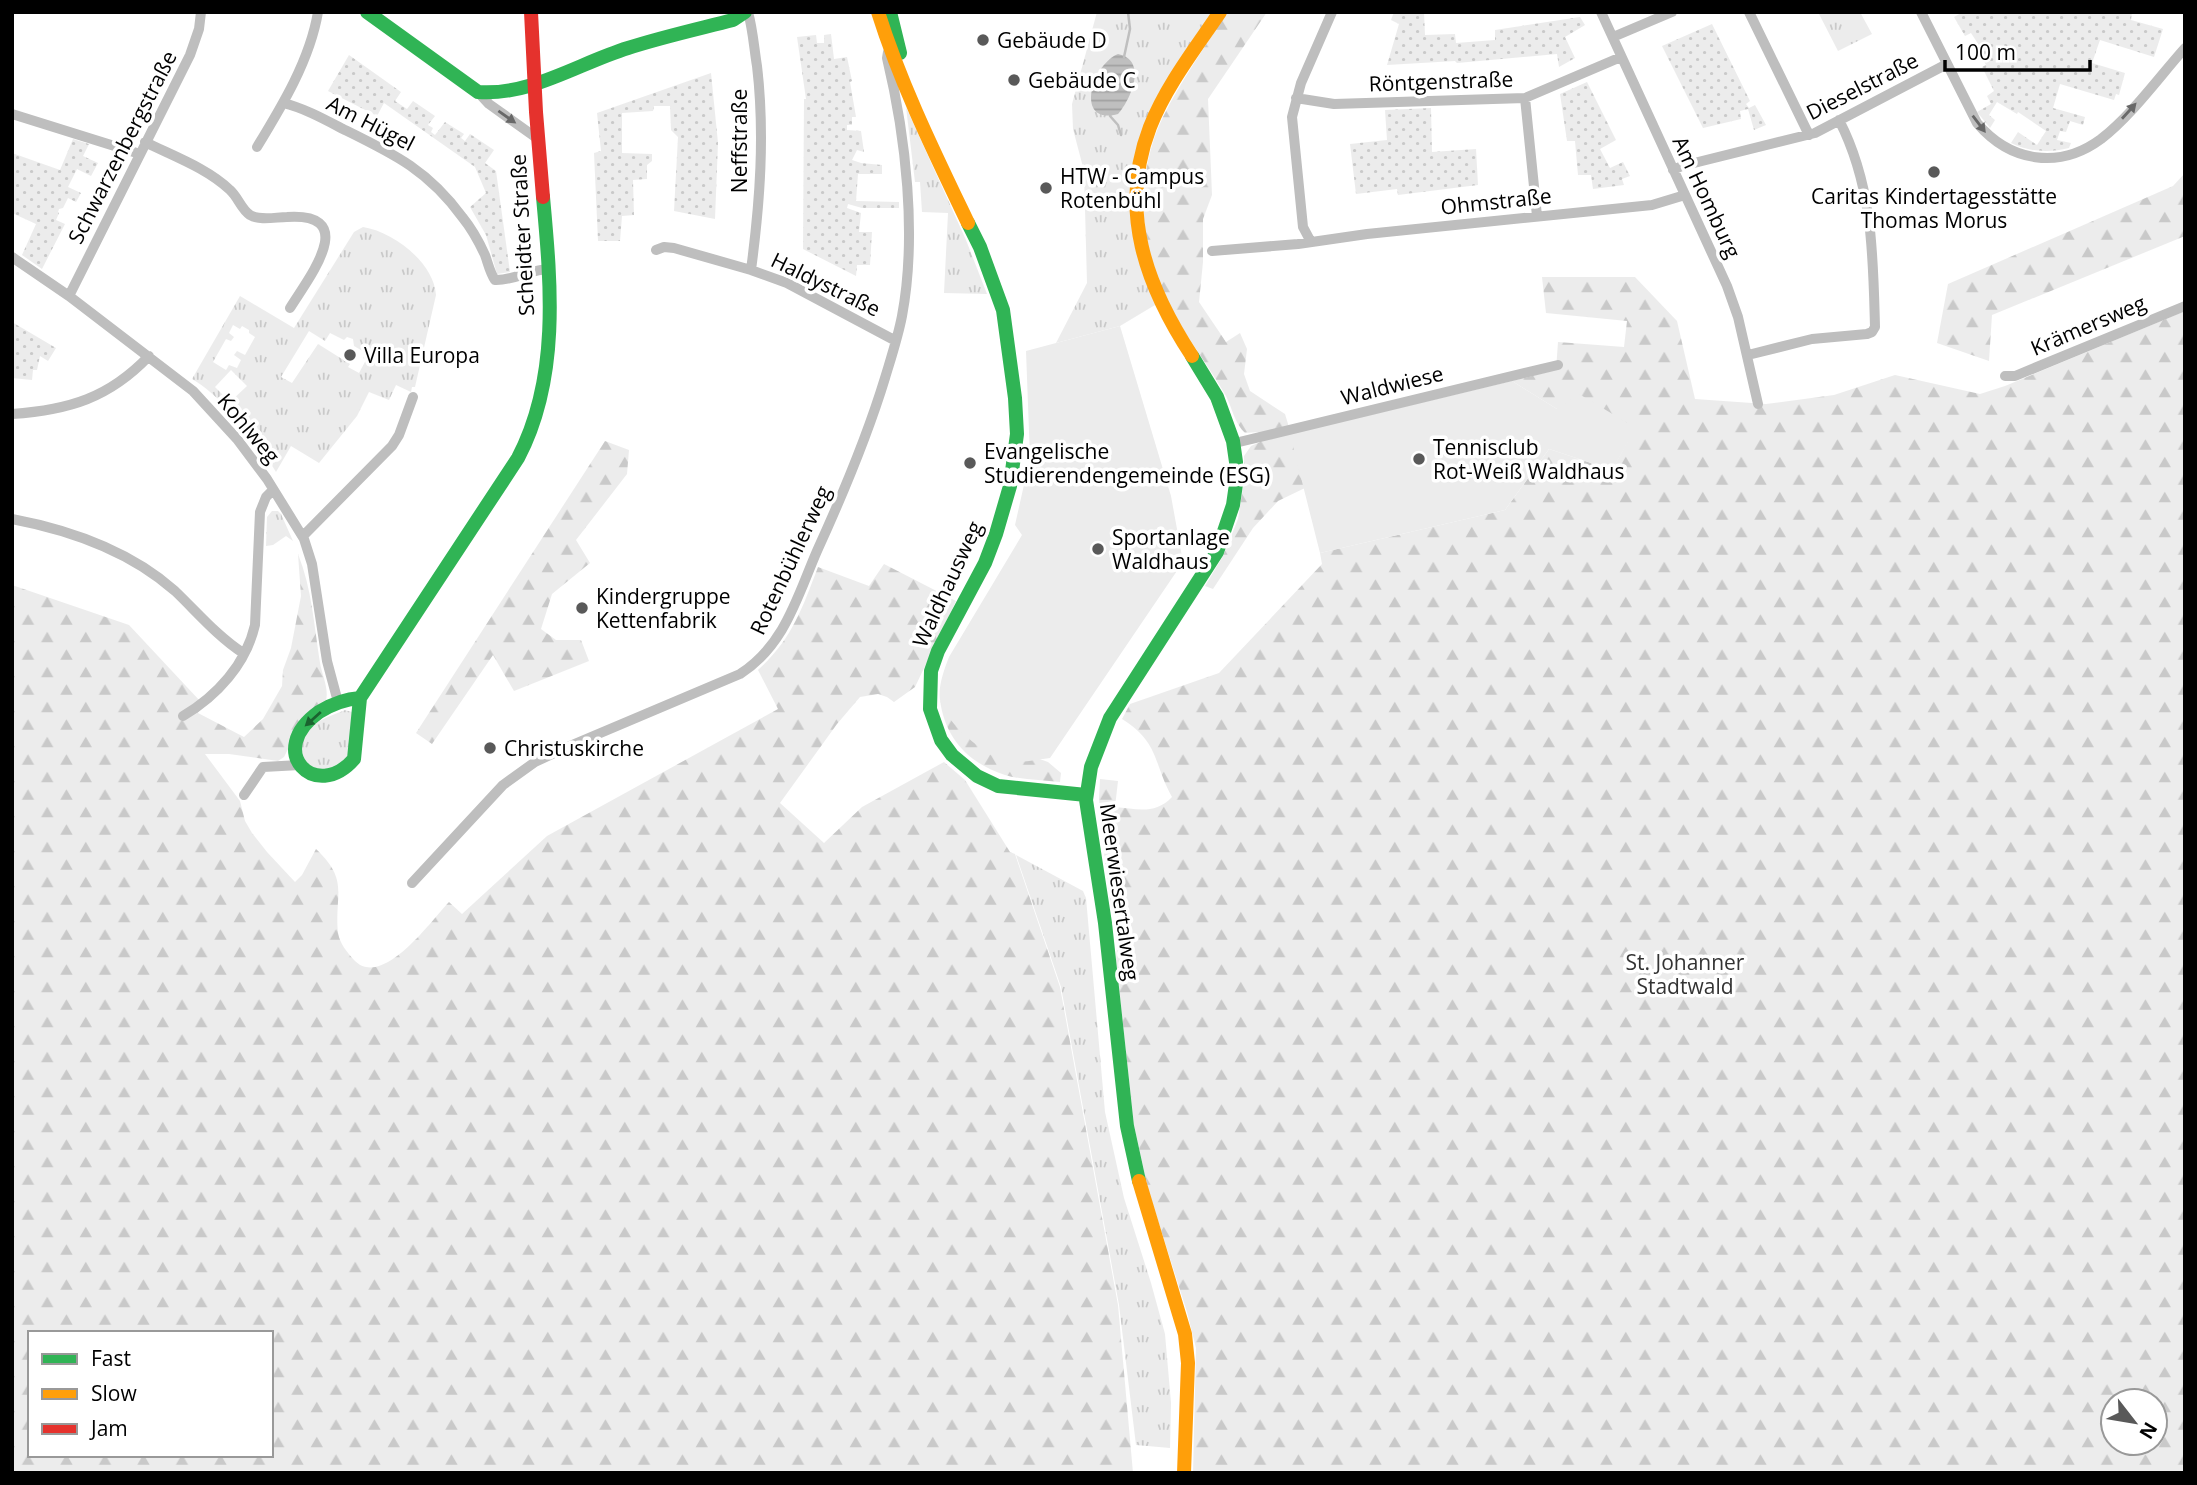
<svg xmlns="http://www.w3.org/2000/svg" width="2197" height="1485" font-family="'Open Sans',sans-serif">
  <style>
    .grass { fill: url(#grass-tufts); fill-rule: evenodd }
    .forest { fill: url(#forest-firs); fill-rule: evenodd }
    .garden { fill: url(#garden-dots) }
    .pitch { fill: #ececec }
    .water { fill: url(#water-rules) }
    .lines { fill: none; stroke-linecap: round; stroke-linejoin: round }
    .stream { stroke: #bfbfbf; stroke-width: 2.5 }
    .street { stroke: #bebebe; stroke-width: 10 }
    .fast { stroke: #30b455; stroke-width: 14 }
    .slow { stroke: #ff9f0a; stroke-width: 14 }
    .jam { stroke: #e5322d; stroke-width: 14 }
    .oneway { fill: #686868 }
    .oneway2 { fill: #1a632f }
    .poi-dot { fill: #595959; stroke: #fff; stroke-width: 2.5 }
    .labels { text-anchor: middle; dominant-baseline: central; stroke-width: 7; stroke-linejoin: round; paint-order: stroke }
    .poi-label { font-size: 21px; fill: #000; stroke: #fff; text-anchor: start }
    .street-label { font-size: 21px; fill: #000; stroke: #fff }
    .park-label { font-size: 21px; fill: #333; stroke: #fff }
  </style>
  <defs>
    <pattern id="grass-tufts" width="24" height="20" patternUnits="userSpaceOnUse" patternTransform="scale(1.75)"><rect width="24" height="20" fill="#ececec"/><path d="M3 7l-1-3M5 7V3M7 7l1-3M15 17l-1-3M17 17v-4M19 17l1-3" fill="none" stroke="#c9c9c9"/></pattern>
    <pattern id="forest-firs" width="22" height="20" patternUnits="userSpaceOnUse" patternTransform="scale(1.75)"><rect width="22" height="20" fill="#ececec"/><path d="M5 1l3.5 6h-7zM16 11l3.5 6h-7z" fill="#c9c9c9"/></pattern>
    <pattern id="garden-dots" width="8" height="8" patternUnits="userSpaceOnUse" patternTransform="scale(1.75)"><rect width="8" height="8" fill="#ececec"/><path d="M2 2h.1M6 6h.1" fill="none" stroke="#c9c9c9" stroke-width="1.8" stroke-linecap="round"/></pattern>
    <pattern id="water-rules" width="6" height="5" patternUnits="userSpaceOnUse" patternTransform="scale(1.75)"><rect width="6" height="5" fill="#bfbfbf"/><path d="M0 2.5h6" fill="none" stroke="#a2a2a2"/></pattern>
  </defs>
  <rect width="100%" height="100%" fill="#fff"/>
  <!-- grass -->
  <path class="grass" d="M1097 12H1213L1135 157 1155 305 1120 326 1056 343 1087 283 1084 171 1073 129 1072 104Z
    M1818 12H1860L1872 34 1838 51Z
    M906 107 966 240 987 294 944 293 948 213 922 212 920 182H915Z
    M363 227C394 232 434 263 436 295L415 387H412L411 392 396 385 389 400 369 392 357 416 319 463 291 446 276 472 271 464 268 466 265 462 267 460C245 431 224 398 192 379L240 296 294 328 354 232ZM233 325 240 329 242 326 249 330V333L255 337 245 355 237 351 234 355 241 360 237 368 229 365 226 370 213 362 226 339 231 341 234 337 229 333ZM309 331 325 341 330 333 344 340 347 337 353 339 354 346 366 353 363 358 366 360 359 373 348 367 350 364 318 344 292 383 281 377ZM231 370 247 386 230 402 215 387Z
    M272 511H278L281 514 293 541 286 536 273 545 266 546 267 517Z
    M345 710 352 712 348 759 326 771C314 768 304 765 302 752 297 726 326 718 345 710Z
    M1016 855 1083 891 1086 898 1105 1112 1124 1198 1151 1283 1165 1334 1171 1403 1170 1448 1136 1445 1119 1305 1061 987Z"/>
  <!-- forest -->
  <path class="forest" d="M1226 12H1267L1208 99 1212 195 1203 219V262L1199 302 1226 342 1240 333 1247 349 1244 374 1250 391 1285 414 1307 487 1278 501 1253 528 1213 589 1205 586 1223 556 1238 519 1244 481V456L1251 446 1260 442 1258 432 1245 433C1235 424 1232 408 1226 396 1218 382 1209 369 1200 355 1185 332 1169 308 1158 282 1137 232 1139 165 1163 117 1181 80 1206 47 1226 12Z
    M2185 173V236L1992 315 1989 361 1937 343 1948 284 2173 186Z
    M1542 277H1635L1677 321 1695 399 1766 404 1834 395 1895 375 1980 394 2005 386 2185 311V1473H1193L1196 1348 1187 1312 1148 1189 1134 1125 1116 960 1119 920 1110 900 1102 836 1099 799 1100 779 1118 781 1115 807C1137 809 1155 815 1172 797 1153 763 1160 743 1122 719L1130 704 1219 673 1322 564 1320 553 1505 510 1549 449 1612 470 1635 428 1557 409 1512 381 1556 370 1558 342 1624 347 1627 321 1546 313ZM2113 1401H2155V1443H2113Z
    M605 441 629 450 627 474 576 540 590 563 552 594 541 629 556 640H581L589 661 514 691 493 655 432 744 416 733Z
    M298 554C312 589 314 626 320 663 322 675 329 688 326 701L289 747 284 757 278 761 229 754H205L240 801 245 821 252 833 267 852 295 882 302 875 316 849C350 881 334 894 338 933 340 944 347 952 354 960 382 990 431 921 449 902L462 914 547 836 778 709 758 670C792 639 802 609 818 567L869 586 884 564 956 601 915 687 894 702 887 697 878 694 860 697 837 724 780 803 824 843 862 807 944 762 965 780 1010 852 1015 854 1060 987 1118 1305 1133 1473H12V585L129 625 200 701 198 713 244 737 263 719 282 686 283 670 291 648 301 596ZM30 1333H271V1455H30Z
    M940 700 951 712 1034 757 1048 762 1061 773 1060 782C1042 780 1022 780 1005 775 968 763 945 738 940 700Z"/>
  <!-- garden -->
  <path class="garden" d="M1394 12H1424L1425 35 1455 34 1456 43 1495 40V30L1580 17 1585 25 1565 37 1575 58 1559 67 1557 54 1457 63 1455 61 1387 65 1399 24 1391 20Z
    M1963 12H2132L2131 20 2163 29 2154 57 2100 40 2092 63 2125 73 2119 95 2116 94 2114 100 2060 84 2053 108 2085 117 2083 125 2070 121 2066 132 2060 131 2057 140 2071 143 2069 148C2049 153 2029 152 2011 143L2018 132 2037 145 2046 131 2018 112 2017 114 1997 102 1989 115 1995 120 1990 128 1977 112 1991 104 1987 96 1994 91 1982 67 1986 65 1979 52 1982 50 1971 33 1965 36 1954 17Z
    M1712 24 1750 101 1746 104 1749 108 1755 105 1766 125 1754 130 1748 109 1740 111 1741 119 1703 128 1662 46Z
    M831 34 834 59 847 57 852 81 850 82 856 117H852V125H847V130L861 131 864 152 857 150 852 160 861 163 882 165V174H858L856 201 899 202V208H862L848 204 847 208 861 213 859 232H872L870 265H857L856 276 803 249 804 99H806L797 37 816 35 817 43H824V35Z
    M349 55 401 92 395 101 407 109 413 101 435 116 428 125 433 128 431 132 435 135 445 122 464 134 461 138 465 141 470 134 494 150 485 163 496 171 510 272 497 274 486 235 470 207 486 193 475 167 384 103 377 116 328 91Z
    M711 73 718 143 715 219 674 211 678 137 671 130 670 106H654L653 111 622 113V153L652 154V161L647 165V179L633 180 634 215 622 216 620 241H598L594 153 601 151 597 113Z
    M1587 82 1616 140 1600 149 1610 168 1623 162 1630 176 1622 179 1624 185 1593 189 1591 175H1578L1575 141H1567L1560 94Z
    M1431 108 1432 152 1476 149 1478 185 1398 195 1397 189 1356 194 1350 144 1387 140 1385 110Z
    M73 139 89 144 83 156 98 163 91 176 77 169 68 187 81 193 76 202 68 198 63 208 59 209 58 212 59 213 56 220 65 224 42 269 22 255 36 224 12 213V153L60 170Z
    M12 322 56 348 48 361 40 356 37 370H33L32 380 12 378Z"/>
  <!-- pitch -->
  <path class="pitch" d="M1120 326 1171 496 1183 562 1050 758C1039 759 1016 764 1007 762 985 756 945 722 940 700 938 686 944 670 949 657L1022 535 1015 525 1030 458 1026 351Z
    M1512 381 1557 409 1579 394 1636 428 1612 470 1549 449 1505 510 1320 553 1290 434Z"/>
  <!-- water -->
  <path class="water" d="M1118 54C1148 60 1131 99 1118 114 1074 126 1091 65 1118 54Z"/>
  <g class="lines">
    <!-- stream -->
    <path class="stream" d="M1124 57 1130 29 1128 12
      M1111 114 1110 116 1118 125 1121 135"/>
    <!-- street -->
    <path class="street" d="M748 12C753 30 754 48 757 66 765 134 760 202 751 270
      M1601 12 1727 286 1738 317 1758 404
      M1749 12 1809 135
      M1921 12 1977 123C2010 162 2059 170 2101 139 2132 115 2159 77 2185 48
      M1613 37 1672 12
      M478 92 489 104 538 139
      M1296 98 1334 104 1525 98 1621 57
      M1525 98 1537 216
      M283 103C304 108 324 119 343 129 394 154 428 170 463 218 472 229 479 242 485 255 488 263 490 273 495 280 513 281 531 269 550 269
      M12 114 140 154
      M145 142C173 156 207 168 230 190 238 197 241 209 250 215 260 221 276 217 287 217 362 212 307 280 290 308
      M257 147C282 106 310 60 318 12
      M1673 170 1682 166 1815 133 1947 64
      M1311 242 1303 227 1292 117 1301 83 1332 12
      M656 250 664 247 674 248 751 270 787 283 896 341
      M1212 251 1298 244 1367 234 1652 205 1685 195
      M12 257 69 296 193 391 237 439 267 479 304 539 312 564 327 661 338 702
      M69 296 190 55 199 29 201 12
      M1748 355 1812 339 1867 334 1872 332 1875 327C1873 255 1873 186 1839 120
      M2005 376H2015L2185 306
      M12 414C69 410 109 398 149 356
      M1235 443 1558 365
      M12 519C70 530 130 551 175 591 197 612 217 636 243 653
      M303 536 392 446 399 435 413 397
      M183 716C217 696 246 664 255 625L260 512 266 497 273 490
      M244 795 263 767 300 765
      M412 883 503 785 535 762 565 748 740 674C785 645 797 597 817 551 843 494 867 437 885 378 891 358 898 337 902 316 917 236 906 137 887 58L888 52"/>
    <!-- fast -->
    <path class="fast" d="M367 12 478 92C531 96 579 63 628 48 662 37 698 29 733 20L745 12
      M890 12 900 53
      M968 223 980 247 1003 310 1015 398 1017 434 1010 486 996 534 985 563 938 651 931 671 930 709 941 740 952 755 977 776 998 786 1086 795
      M360 698C345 699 332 704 319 712 264 751 316 803 354 759L360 698 518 458C560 378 551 284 543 197
      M1139 1181 1127 1126 1105 923 1086 800 1091 767 1110 718 1217 552 1233 505 1236 484V462L1233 441 1217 397 1192 356"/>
    <!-- slow -->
    <path class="slow" d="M878 12C901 85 935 154 968 223
      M1192 356C1146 286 1118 210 1150 127 1166 86 1195 49 1220 12
      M1139 1181 1185 1334 1188 1363 1184 1473"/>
    <!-- jam -->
    <path class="jam" d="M531 12 536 112 543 197"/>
  </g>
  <!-- one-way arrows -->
  <defs><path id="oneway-solid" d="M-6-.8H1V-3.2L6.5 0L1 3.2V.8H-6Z" transform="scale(1.75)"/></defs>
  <g class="oneway">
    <use href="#oneway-solid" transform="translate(2129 111) rotate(-48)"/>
    <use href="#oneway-solid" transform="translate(507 117) rotate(35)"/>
    <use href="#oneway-solid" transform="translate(1979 124) rotate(53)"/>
  </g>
  <use class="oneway2" href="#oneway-solid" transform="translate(313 719) rotate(138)"/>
  <!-- markers -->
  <g class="poi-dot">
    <circle cx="983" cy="40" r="7"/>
    <circle cx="1014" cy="80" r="7"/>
    <circle cx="1934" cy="172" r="7"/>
    <circle cx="1046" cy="188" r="7"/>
    <circle cx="350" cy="355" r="7"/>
    <circle cx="1419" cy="459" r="7"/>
    <circle cx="970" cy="463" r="7"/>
    <circle cx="1098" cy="549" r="7"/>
    <circle cx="582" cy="608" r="7"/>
    <circle cx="490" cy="748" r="7"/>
  </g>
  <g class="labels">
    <!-- poi labels -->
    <g class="poi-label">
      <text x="997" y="40">Gebäude D</text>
      <text x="1028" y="80">Gebäude C</text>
      <text x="1060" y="176">HTW - Campus<tspan x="1060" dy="24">Rotenbühl</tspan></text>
      <text x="1934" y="196" text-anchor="middle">Caritas Kindertagesstätte<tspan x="1934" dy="24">Thomas Morus</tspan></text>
      <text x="364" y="355">Villa Europa</text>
      <text x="1433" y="447">Tennisclub<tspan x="1433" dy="24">Rot-Weiß Waldhaus</tspan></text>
      <text x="984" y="451">Evangelische<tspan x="984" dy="24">Studierendengemeinde (ESG)</tspan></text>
      <text x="1112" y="537">Sportanlage<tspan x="1112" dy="24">Waldhaus</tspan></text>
      <text x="596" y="596">Kindergruppe<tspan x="596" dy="24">Kettenfabrik</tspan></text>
      <text x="504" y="748">Christuskirche</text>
    </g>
    <!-- street labels -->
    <g class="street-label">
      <text transform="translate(1441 81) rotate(-2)">Röntgenstraße</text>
      <text transform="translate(1862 86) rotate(-27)">Dieselstraße</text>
      <text transform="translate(371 123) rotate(27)">Am Hügel</text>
      <text transform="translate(739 141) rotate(-90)">Neffstraße</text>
      <text transform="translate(122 147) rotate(-63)">Schwarzenbergstraße</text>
      <text transform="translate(1707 197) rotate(65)">Am Homburg</text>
      <text transform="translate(1496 201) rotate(-6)">Ohmstraße</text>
      <text transform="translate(522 235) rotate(-93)">Scheidter Straße</text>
      <text transform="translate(826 284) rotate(26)">Haldystraße</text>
      <text transform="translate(2088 325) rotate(-23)">Krämersweg</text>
      <text transform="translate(1392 385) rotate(-14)">Waldwiese</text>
      <text transform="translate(249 428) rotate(50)">Kohlweg</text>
      <text transform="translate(790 560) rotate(-65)">Rotenbühlerweg</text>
      <text transform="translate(947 584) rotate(-65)">Waldhausweg</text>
      <text transform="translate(1120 892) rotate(82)">Meerwiesertalweg</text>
    </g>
    <!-- park labels -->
    <g class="park-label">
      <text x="1685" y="962">St. Johanner<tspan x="1685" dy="24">Stadtwald</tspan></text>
    </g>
  </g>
  <!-- border -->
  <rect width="2197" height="1485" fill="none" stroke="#000000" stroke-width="28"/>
  <!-- legend -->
  <rect x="28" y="1331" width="245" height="126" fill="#ffffff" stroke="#999999" stroke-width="2"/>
  <rect x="42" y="1354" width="35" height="10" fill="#30b455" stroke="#999999" stroke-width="2"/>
  <text x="91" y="1366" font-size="21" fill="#000000">Fast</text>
  <rect x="42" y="1389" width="35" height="10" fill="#ff9f0a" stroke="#999999" stroke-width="2"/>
  <text x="91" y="1401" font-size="21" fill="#000000">Slow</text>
  <rect x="42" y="1424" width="35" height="10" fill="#e5322d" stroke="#999999" stroke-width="2"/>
  <text x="91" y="1436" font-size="21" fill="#000000">Jam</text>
  <!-- north arrow -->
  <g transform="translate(2134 1422) rotate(121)"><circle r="33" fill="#ffffff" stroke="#999999" stroke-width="2"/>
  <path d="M0-5L12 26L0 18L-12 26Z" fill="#595959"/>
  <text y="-10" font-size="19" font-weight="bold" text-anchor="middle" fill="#000000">N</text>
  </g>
  <!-- scale -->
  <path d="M1945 60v10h145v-10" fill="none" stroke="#000000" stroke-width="3.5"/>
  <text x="1955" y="60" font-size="21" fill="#000000" stroke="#ffffff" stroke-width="5" paint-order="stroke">100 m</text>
</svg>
